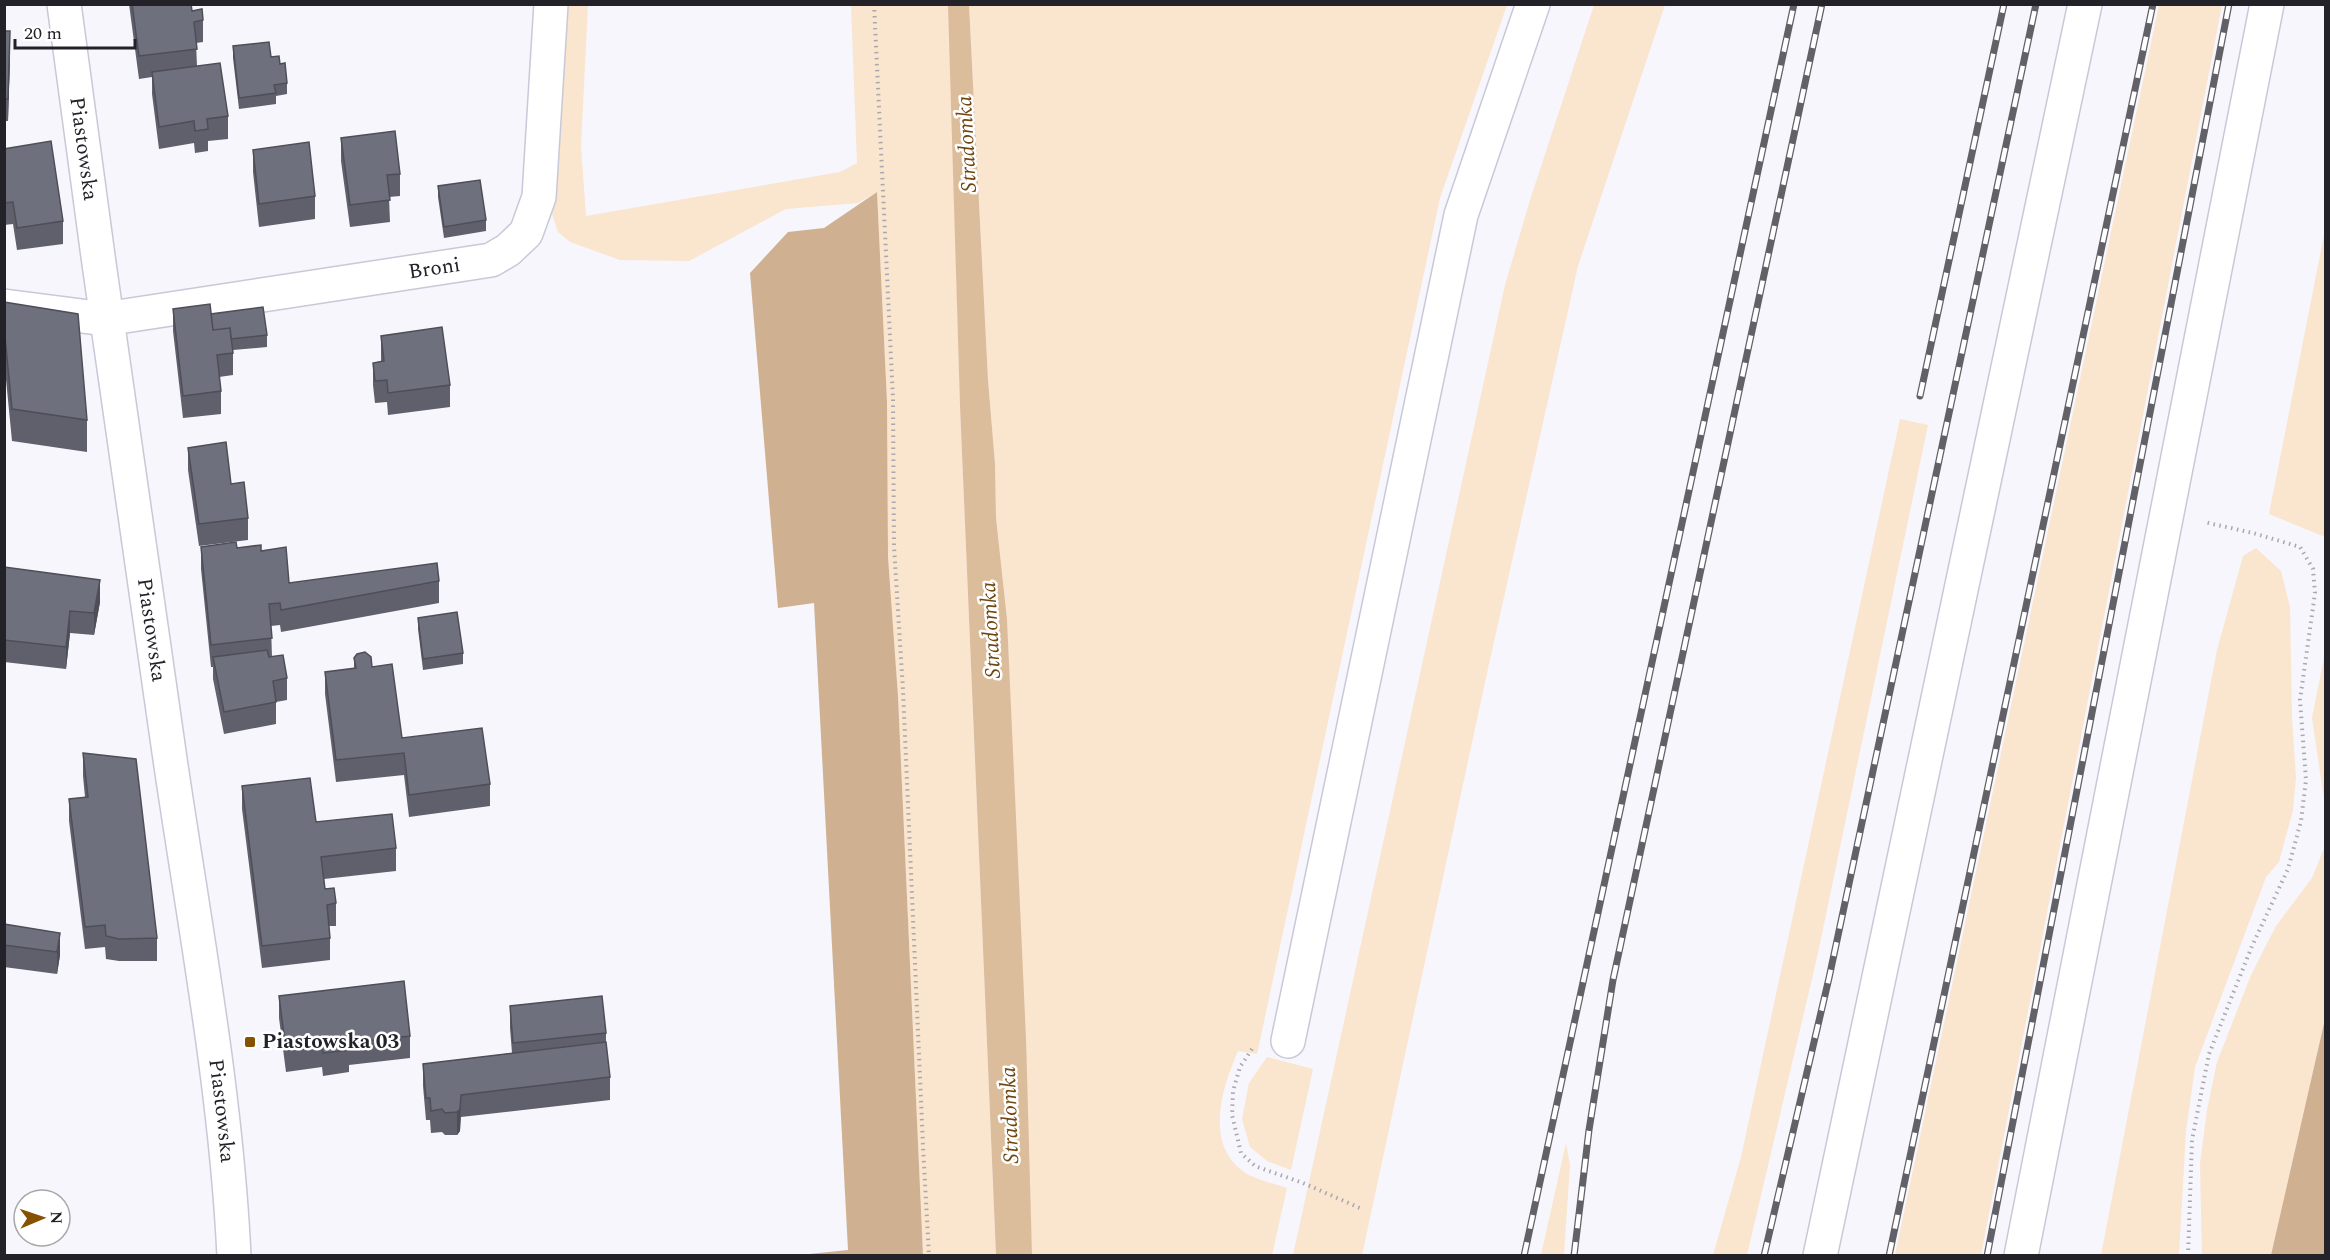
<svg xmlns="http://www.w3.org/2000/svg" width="2330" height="1260" font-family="Spectral,serif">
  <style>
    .green { fill: #fae5cf }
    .forest { fill: #cfb090 }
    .water { fill: #dbbc9b }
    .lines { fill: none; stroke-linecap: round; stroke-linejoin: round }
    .minor-casing { stroke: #c8c9d8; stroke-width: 36 }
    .path { stroke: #a8a8ae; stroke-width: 4; stroke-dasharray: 1.5 4.5; stroke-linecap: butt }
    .minor { stroke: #fff; stroke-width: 33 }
    .rail-casing { stroke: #616167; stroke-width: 7 }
    .rail { stroke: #fff; stroke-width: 4.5; stroke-dasharray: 14; stroke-linecap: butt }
    .wall { fill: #5f606c }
    .shaded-wall { fill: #4e4e58 }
    .building { fill: #6f707e; stroke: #4e4e58; stroke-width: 1.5 }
    .poi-dot { fill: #875200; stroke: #fff; stroke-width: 2 }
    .labels { text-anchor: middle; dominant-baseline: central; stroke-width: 5; stroke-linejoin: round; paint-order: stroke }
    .street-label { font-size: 21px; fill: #222228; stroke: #fff }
    .poi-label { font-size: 21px; font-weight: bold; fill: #222228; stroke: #fff; text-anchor: start }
    .water-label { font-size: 22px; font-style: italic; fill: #70460f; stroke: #fff }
  </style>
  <rect width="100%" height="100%" fill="#f6f6fc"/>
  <!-- green -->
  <path class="green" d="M563 5H588L581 146 586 216 840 172 857 163 851 5H949L960 406 996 1255H923L898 696 888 557 887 402 877 192 858 203 786 209 689 261 620 260 570 242 558 232 550 208Z
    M969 5H1507L1440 198 1257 1054 1238 1051C1221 1090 1202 1150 1251 1176 1262 1181 1275 1184 1287 1188L1272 1255H1032L1007 619 996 518 995 464 988 380Z
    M1594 5H1665L1578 266 1485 682 1362 1255H1293L1505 285 1530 200Z
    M2159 5H2222L1981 1255H1895Z
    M2325 230V537L2269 514Z
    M1900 419 1928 425 1818 953 1747 1255H1713L1741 1157Z
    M2256 548 2281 571 2290 607 2292 719 2296 777 2293 810 2279 862 2266 877 2195 1067 2186 1131 2179 1255H2101L2217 650 2243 556Z
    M2325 652V806L2312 718Z
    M2325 846V1019L2271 1255 2202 1256 2200 1164 2207 1110 2217 1062 2251 975 2276 926 2312 878Z
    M1267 1057 1313 1069 1291 1170 1267 1161 1250 1147 1242 1119 1249 1083Z
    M1566 1143 1570 1165 1564 1255H1541Z"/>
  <!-- forest -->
  <path class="forest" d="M877 192 887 402 888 557 898 696 923 1255H800L848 1250 814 603 778 608 750 273 788 232 824 228Z
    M2325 1019V1255H2271Z"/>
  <!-- water -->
  <path class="water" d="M948 5H969L988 380 995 464 996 518 1007 619 1026 1039 1032 1255H996L960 406Z"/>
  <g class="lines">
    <!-- minor casing -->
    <g class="minor-casing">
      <g id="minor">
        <path id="s1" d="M64 4C97 256 133 507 170 759 194 923 226 1089 234 1256"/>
        <path id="s2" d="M4 306 105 319 491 260 508 250 526 233 539 197 551 4"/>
        <path d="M1288 1041 1461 215 1533 4"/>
        <path d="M1820 1256 2085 4"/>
        <path d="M2021 1256 2267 4"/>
      </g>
    </g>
    <!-- path -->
    <path class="path" d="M874 4 893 399 894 546 903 690 923 1146 929 1256
      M1252 1049 1240 1067 1233 1091 1232 1115 1241 1153 1255 1166 1303 1183 1360 1208
      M2188 1256 2192 1140 2209 1054 2252 946 2288 869 2301 821 2306 780 2300 700 2315 593 2313 569 2300 547 2253 533 2204 522"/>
    <!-- minor -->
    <use href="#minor" class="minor"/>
    <!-- rail casing -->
    <g class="rail-casing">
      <path id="rail" d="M1920 396 2004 4
        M1524 1256 1794 4
        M1574 1256 1589 1130 1613 980 1822 4
        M1764 1256 1829 978 2036 4
        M1889 1256 2153 4
        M1987 1256 2229 4"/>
    </g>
    <!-- rail -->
    <use href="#rail" class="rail"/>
  </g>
  <!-- wall -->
  <path class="wall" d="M129 4H191L192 11 203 20V42L196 43 197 66 228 116V139L208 141V151L195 153 194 143 159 149 152 94V77L139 79Z
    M4 31 10 54 8 121H4Z
    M233 46 271 57 280 64 287 83V94L276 96V104L239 109 233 58Z
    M341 138 400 174V196L389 197 390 222 350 227 341 161Z
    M4 149 63 221V244L17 250 13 224 4 225Z
    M253 150 315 196V219L259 227 253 172Z
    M438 186 486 220V231L444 238 438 197Z
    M4 302 87 420V452L12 441 4 359Z
    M173 309 211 314 267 335V347L233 350V375L219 377 221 391V414L183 418 173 331Z
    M381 336 450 385V407L388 415 387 402 375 403 373 385V363L381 361Z
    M188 448 231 484 248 518V540L199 546 188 470Z
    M201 547 237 548 261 551 289 583 439 581V603L281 632 280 625 271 626 272 657 287 678V700L276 702V724L224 734 213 679V667H211L201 569Z
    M4 567 100 602 94 635 70 633 66 669 4 662Z
    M418 618 463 653V664L423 670 418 629Z
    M354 658 372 667 402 738 490 784V806L409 817 404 775 336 782 325 694V672L354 669Z
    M83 753 157 938V961H119L106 959 105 947 85 949 69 821V799L85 797 83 776Z
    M242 786 316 822 396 848V871L324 879 325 889 336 903V926H329L330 938V960L262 968 242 809Z
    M4 924 60 933V955L57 974 4 967Z
    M279 996 410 1036V1058L349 1065V1072L323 1076 322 1067 286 1072 279 1018Z
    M510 1006 606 1033V1045L610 1077V1100L461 1117 460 1131 457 1135H445L442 1132 431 1133 430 1120H426L423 1086V1064L512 1053 510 1028Z"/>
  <!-- shaded-wall -->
  <path class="shaded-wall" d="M10 31V54L8 121V99Z
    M100 580V602L94 635V613Z
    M70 611V633L66 669V647Z
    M60 933V955L57 974V952Z
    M461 1095 460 1131 457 1135V1112Z"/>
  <!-- building -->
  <path class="building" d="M132 4H191L192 11 202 9 203 20 194 22 197 49 139 56Z
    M4 31H10L8 99H4Z
    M269 42 271 57 279 56 280 64 285 63 287 83 274 85 276 93 239 98 233 46Z
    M220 63 228 116 207 119 208 129 195 131 194 121 159 127 152 72Z
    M395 131 400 174 387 175 390 200 350 205 341 138Z
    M51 141 63 221 17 228 13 202 4 203V149Z
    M309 142 315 196 259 204 253 150Z
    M480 180 486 220 444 227 438 186Z
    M4 302 78 314 87 420 12 409 4 327Z
    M210 304 213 330 230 328 233 353 217 355 221 391 183 396 173 309Z
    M263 307 267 335 231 339 230 328 213 330 211 314Z
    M442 327 450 385 388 393 387 380 375 381 373 363 384 361 381 336Z
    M226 442 231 484 244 482 248 518 199 524 188 448Z
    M236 542 237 548 261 545V551L286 547 289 583 437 563 439 581 281 610 280 603 269 604 272 638 211 645 201 547Z
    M4 567 100 580 94 613 70 611 66 647 4 640Z
    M457 612 463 653 423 659 418 618Z
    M267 650 269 657 283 655 287 678 273 681 276 702 224 712 213 657Z
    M365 652 371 657 372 667 392 664 402 738 482 728 490 784 409 795 404 753 336 760 325 672 356 668 354 658 357 654Z
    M83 753 136 759 157 938 119 939 106 936 105 925 85 927 69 799 88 797Z
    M310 778 316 822 392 814 396 848 321 857 325 889 334 888 336 903 327 905 330 938 262 946 242 786Z
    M4 924 60 933 57 952 4 945Z
    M404 981 410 1036 349 1043V1050L323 1053 322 1045 286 1050 279 996Z
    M602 996 606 1033 513 1043 510 1006Z
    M606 1042 610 1077 461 1095 460 1109 457 1112 445 1113 442 1109 431 1111 430 1098H426L423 1064Z"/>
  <!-- markers -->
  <rect class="poi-dot" x="244" y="1036" width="12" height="12" rx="3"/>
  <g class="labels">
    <!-- street labels -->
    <g class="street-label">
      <text stroke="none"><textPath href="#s1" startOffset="146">Piastowska</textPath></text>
      <text stroke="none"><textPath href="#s2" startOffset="435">Broni</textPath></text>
      <text stroke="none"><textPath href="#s1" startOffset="632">Piastowska</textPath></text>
      <text stroke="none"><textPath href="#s1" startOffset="1118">Piastowska</textPath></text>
    </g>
    <!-- poi labels -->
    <g class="poi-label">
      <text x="262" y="1042">Piastowska 03</text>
    </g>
    <!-- water labels -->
    <g class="water-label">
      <text transform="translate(967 144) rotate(-93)">Stradomka</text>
      <text transform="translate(991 630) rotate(-93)">Stradomka</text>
      <text transform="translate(1010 1115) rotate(-92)">Stradomka</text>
    </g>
  </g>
  <!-- border -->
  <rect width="2330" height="1260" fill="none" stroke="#222228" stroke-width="12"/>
  <!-- north arrow -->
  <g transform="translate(42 1218) rotate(88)"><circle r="28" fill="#ffffff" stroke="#a7a7a9" stroke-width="1.5"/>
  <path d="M0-4.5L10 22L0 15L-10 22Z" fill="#875200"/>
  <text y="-9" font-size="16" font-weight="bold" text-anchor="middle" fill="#222228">N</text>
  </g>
  <!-- scale -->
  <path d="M15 39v9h120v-9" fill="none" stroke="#222228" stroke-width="3"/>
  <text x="24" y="39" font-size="18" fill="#222228" stroke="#ffffff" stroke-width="4.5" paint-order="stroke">20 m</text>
</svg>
